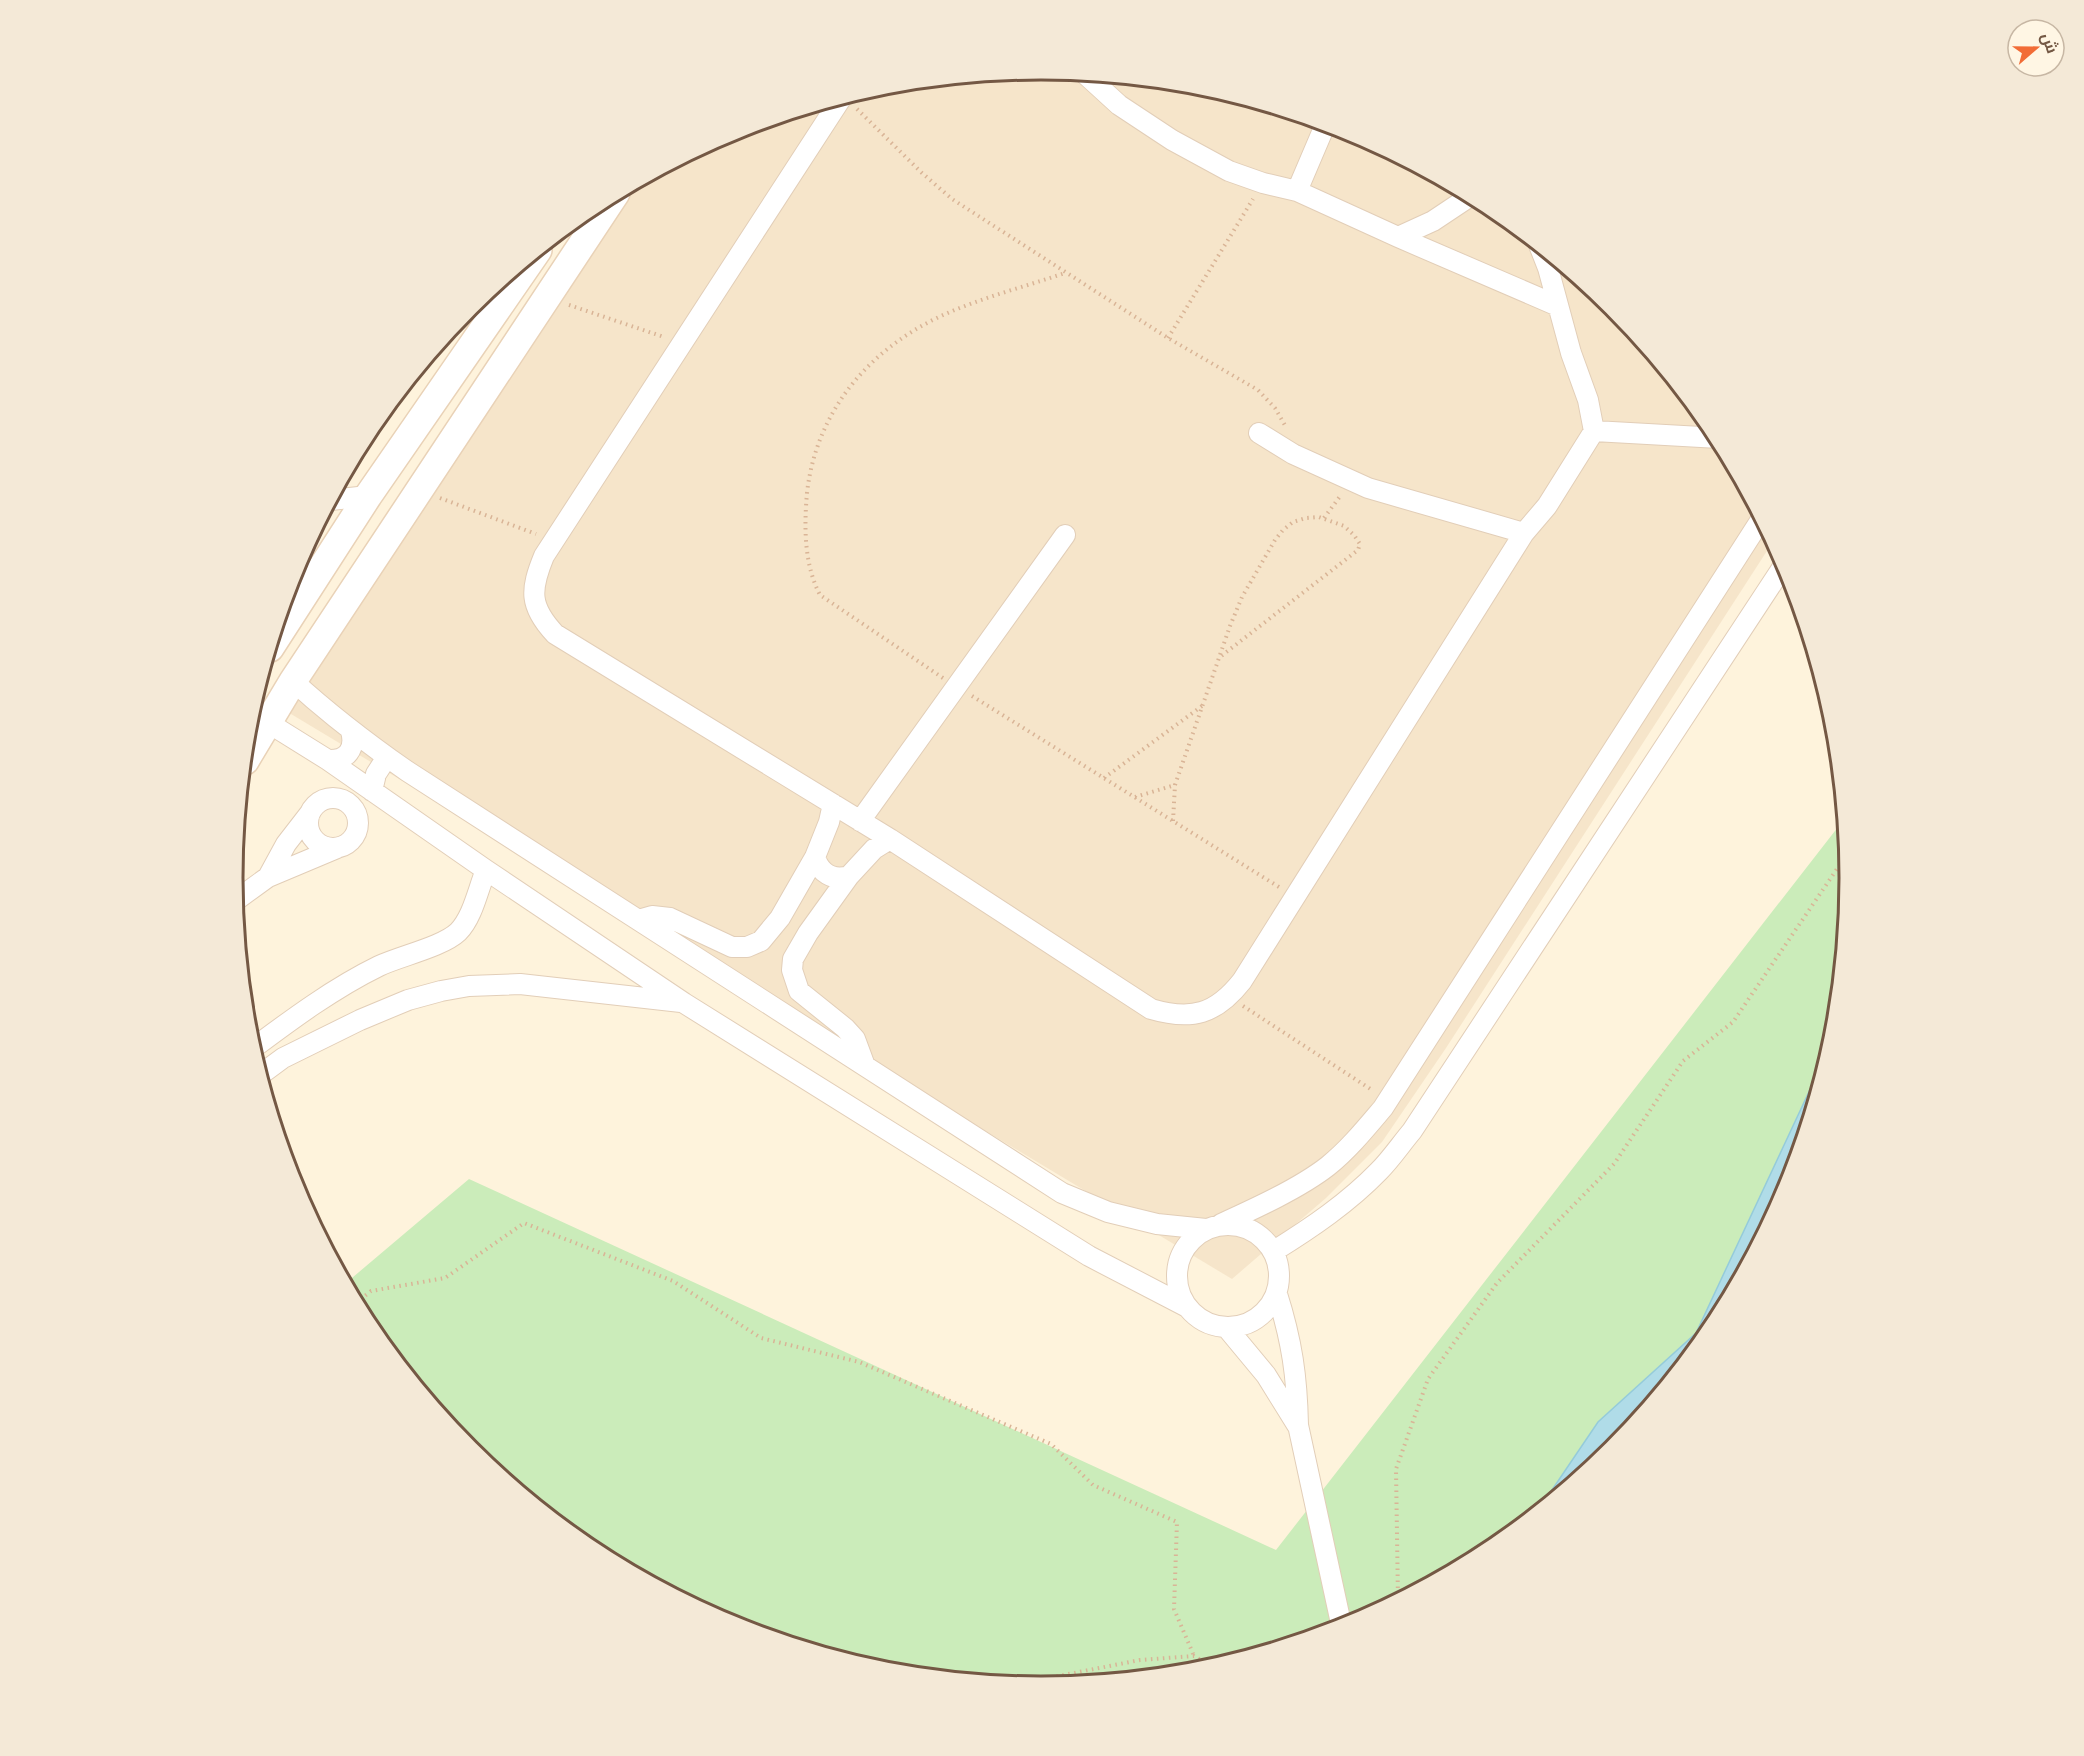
<svg xmlns="http://www.w3.org/2000/svg" width="2084" height="1756" font-family="Signika,Cairo,sans-serif">
  <style>
    .residential { fill: #f6e5ca }
    .green { fill: #cbecba }
    .water { fill: #b0dce8; stroke: #95cbda; stroke-width: 1.5 }
    .lines { fill: none; stroke-linecap: round; stroke-linejoin: round }
    .street-casing { stroke: #e2ceb8; stroke-width: 22 }
    .secondary-casing { stroke: #e9d2b7; stroke-width: 30 }
    .path { stroke: #d9b496; stroke-width: 4; stroke-dasharray: 1.5 4.5; stroke-linecap: butt }
    .street { stroke: #fff; stroke-width: 20 }
    .secondary { stroke: #fff; stroke-width: 27 }
    .rim { fill: none; stroke: #745844; stroke-width: 3 }
  </style>
  <rect width="100%" height="100%" fill="#fef3dc"/>
  <!-- residential -->
  <path class="residential" d="M1042 69 1200 85 1352 131 1492 206 1614 306 1715 429 1774 540 1446 1048 1382 1142 1326 1198 1232 1279 266 699 589 208 593 205 733 130 885 84Z"/>
  <!-- green -->
  <path class="green" d="M1845 818 1851 878 1835 1036 1789 1188 1714 1328 1614 1450 1491 1551 1351 1626 1199 1672 1042 1687 884 1671 732 1625 592 1550 470 1450 369 1327 346 1283 469 1179 1276 1550Z"/>
  <!-- water -->
  <path class="water" d="M1828 1059 1789 1188 1714 1328 1625 1436 1605 1453 1598 1463 1535 1515 1598 1422 1696 1333 1822 1064Z"/>
  <g class="lines">
    <!-- street casing -->
    <g class="street-casing">
      <path id="street" d="M1084 73 1119 105 1172 140 1229 171 1263 183 1297 191 1398 237 1558 306
        M842 97 544 556C530 590 529 606 555 634L890 839 1151 1009C1192 1021 1216 1014 1242 981L1524 533 1547 506 1594 431 1588 400 1571 353 1548 268 1539 245
        M1297 191 1326 123
        M1398 237 1433 221 1472 195
        M1594 431 1719 438
        M1259 433 1293 454 1368 488 1524 533
        M331 500 368 496
        M290 585 293 612
        M293 681C329 714 367 743 407 771L1062 1193 1108 1212 1157 1224 1206 1229
        M267 722 328 760 486 870 684 1003 1089 1256 1187 1307
        M328 760C347 761 356 749 351 731
        M372 791 376 774 387 757
        M308 823a25 25 0 1 1 50 0a25 25 0 1 1-50 0Z
        M860 821 1065 535
        M815 857C820 873 832 881 849 876
        M268 877 286 844 310 813
        M235 901 268 877 337 848
        M638 920 652 916 670 918 732 947H747L761 941 780 918 815 857 829 822 833 804
        M252 1049C292 1019 334 988 379 966 400 956 442 947 458 932 473 917 478 889 486 870
        M865 1066 855 1039 845 1028 799 991 792 970 793 959 808 933 849 876 874 849 890 839
        M260 1075 283 1058 360 1020 408 1000 441 991 469 986 520 984 681 1002
        M1221 1224C1254 1209 1300 1188 1328 1166 1349 1149 1366 1128 1383 1108L1762 518
        M1177 1276a51 51 0 1 1 102 0a51 51 0 1 1-102 0Z
        M1274 1251C1311 1228 1348 1203 1379 1171 1391 1159 1401 1144 1412 1131L1786 562
        M1277 1294C1292 1341 1297 1377 1298 1425L1342 1628
        M1227 1328 1266 1375 1297 1425"/>
    </g>
    <!-- secondary casing -->
    <g class="secondary-casing">
      <path id="secondary" d="M270 648 368 496 538 250
        M245 761 293 681 616 193"/>
    </g>
    <!-- path -->
    <path class="path" d="M857 109 922 173 952 199 1168 338 1258 390 1275 408 1286 427
      M569 305 664 337
      M1168 338 1253 199
      M440 498 536 534
      M1324 518 1341 495
      M943 678 820 595C804 564 804 527 807 493 816 412 868 350 941 316 980 298 1024 287 1065 273
      M972 696 1279 887
      M1104 778 1202 706
      M1135 797 1175 785
      M1173 821 1175 785 1230 626 1242 597 1275 540 1283 530 1293 522 1306 518 1319 517 1344 526 1354 535 1360 544 1358 550 1220 657
      M1243 1006 1372 1090
      M356 1303 371 1291 445 1278 524 1223 673 1281 761 1338 859 1362 1051 1444 1093 1485 1177 1522 1174 1609 1194 1656
      M1398 1600 1396 1469 1428 1379 1497 1283 1614 1164 1683 1061 1733 1022 1841 863 1849 858
      M1003 1683 1038 1680 1140 1660 1194 1656 1213 1667"/>
    <!-- street -->
    <use href="#street" class="street"/>
    <!-- secondary -->
    <use href="#secondary" class="secondary"/>
  </g>
  <!-- crop -->
  <path d="M0 0H2084V1756H0ZM243 878a798 798 0 1 1 1596 0a798 798 0 1 1-1596 0Z" fill="#f4e9d7" fill-rule="evenodd"/>
  <path class="rim" d="M243 878a798 798 0 1 1 1596 0a798 798 0 1 1-1596 0Z"/>
  <!-- north arrow -->
  <g transform="translate(2036 48) rotate(70)"><circle r="28" fill="#fff6e4" stroke="#c7b7a4" stroke-width="1.5"/>
  <path d="M0-4.5L10 22L0 15L-10 22Z" fill="#f26c36"/>
  <text y="-9" font-size="16" font-weight="bold" text-anchor="middle" fill="#745844">ش</text>
  </g>
</svg>
